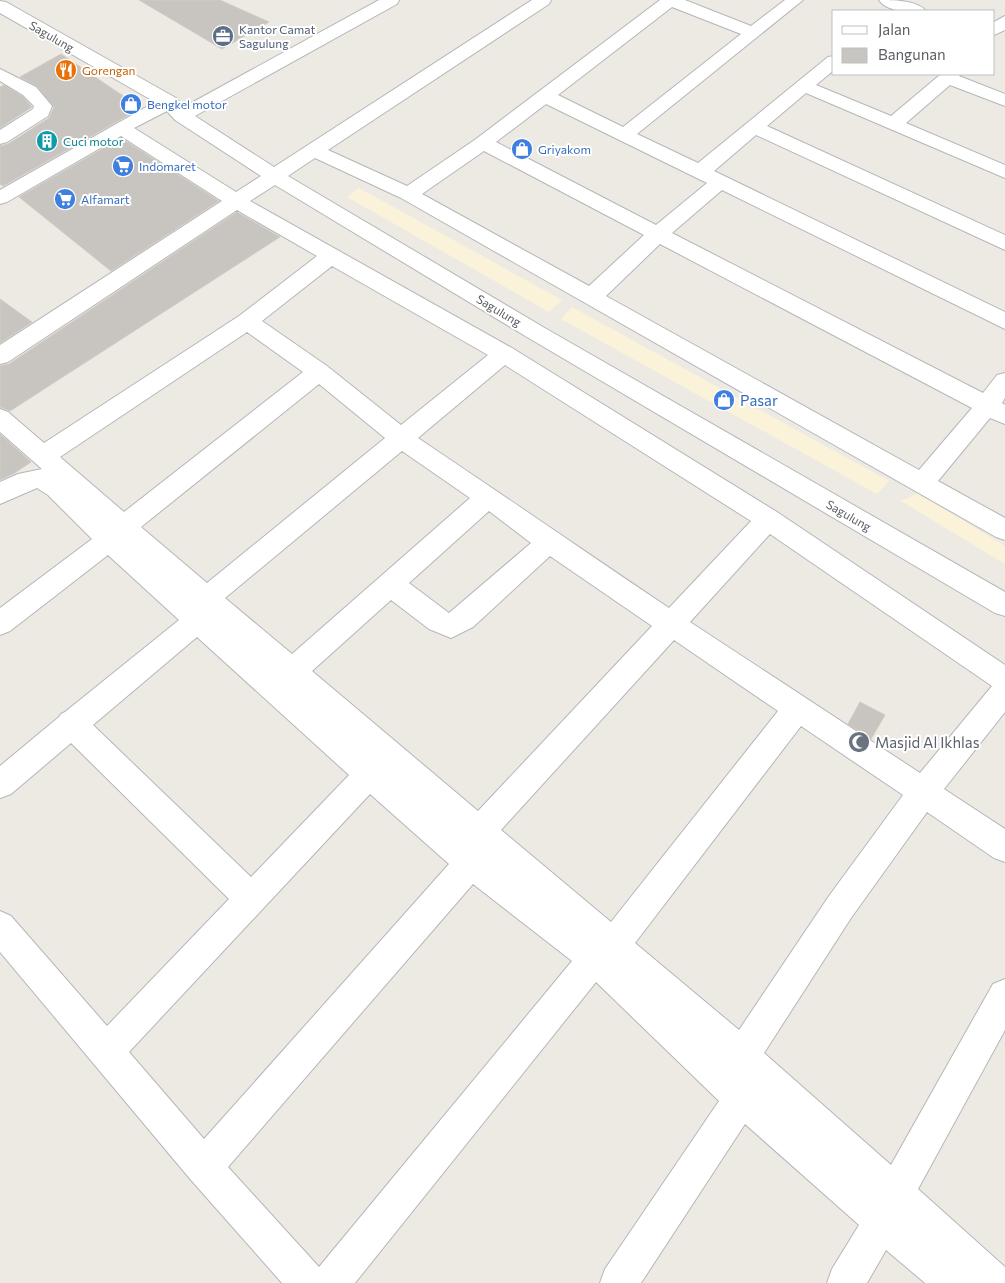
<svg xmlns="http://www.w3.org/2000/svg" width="1005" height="1283" font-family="Commissioner,sans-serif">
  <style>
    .commercial { fill: #fbf2da }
    .building { fill: #c8c5c0; stroke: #d1ccc2 }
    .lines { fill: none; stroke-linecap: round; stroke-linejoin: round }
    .minor-casing { stroke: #b4b6ba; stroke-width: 2 }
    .minor { fill: #fff; fill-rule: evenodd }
    .labels { text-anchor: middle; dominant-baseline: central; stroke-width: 4; stroke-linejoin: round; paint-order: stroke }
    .far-service-label { font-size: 12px; fill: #4e5e75; stroke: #fff; text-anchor: start }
    .far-street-label { font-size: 12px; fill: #5b5f63; stroke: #fff }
    .far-food-label { font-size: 12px; fill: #c56008; stroke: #fff; text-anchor: start }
    .far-shop-label { font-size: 12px; fill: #366cbe; stroke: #fff; text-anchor: start }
    .far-culture-label { font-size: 12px; fill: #0d838f; stroke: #fff; text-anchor: start }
    .shop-label { font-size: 15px; fill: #366cbe; stroke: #fff; text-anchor: start }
    .worship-label { font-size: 15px; fill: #5b616d; stroke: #fff; text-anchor: start }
  </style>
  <rect width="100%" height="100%" fill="#edeae3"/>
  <!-- commercial -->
  <path class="commercial" d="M359 188 562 300 549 312 347 197Z
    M572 307 889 481 877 494 561 319Z
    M918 493 1005 546V564L901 501Z"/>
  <!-- building -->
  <path class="building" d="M139 0H220L269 22 222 49Z
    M61 54 141 108 3 186 0 184V146L8 144 49 118 54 107 37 86 20 77Z
    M4 85 22 96 32 107 0 128V87Z
    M121 138 219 201 111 271 19 197Z
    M237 212 280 237 10 411 0 407V366L9 364Z
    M0 299 32 322 0 343Z
    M0 434 31 462 13 474 0 480Z
    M860 702 885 715 871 739 848 724Z"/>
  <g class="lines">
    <!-- minor casing -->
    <g class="minor-casing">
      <path id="minor" d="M379 0H399L397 4 195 116 274 167 532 0H551L549 4 328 150 407 186 476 139 660 0H685L751 26 785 0H803L637 134 698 163 828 57 834 56V70L816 85 891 116 941 74H961L959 76 1005 94V106L950 85 906 123 1005 165V178L806 93 767 126 1005 235V250L756 135 714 171 1005 312V329L722 190 672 233 983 393 997 375 1005 373V398L1002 403 1005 405V424L990 418 938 481 1005 518V540L996 537 401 198 315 158 288 176 543 327 1005 592V616L995 613 527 337 275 185 250 201 512 348 777 512 1005 665V712L944 789 1005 829V862L994 858 927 812 851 918 764 1053 891 1165 993 984 1005 979V1030L918 1189 1005 1267V1283H925L886 1250 867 1283H827L832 1269 859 1225 745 1124 641 1283H600L605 1269 719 1101 596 982 355 1283H282L191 1180 0 952V911L11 916 107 1026 229 899 71 743 11 794 0 798V766L59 717 61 714 65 712 179 620 108 555 10 631 0 635V608L92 539 48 495 37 488 0 504V482L18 474 42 469 0 432V409L8 412 44 443 239 316 317 256 237 210 8 362 0 364V345L222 201 121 136 7 202 0 204V190L155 102 0 13V1L6 2 176 98 184 107ZM672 7 741 34 623 127 558 95ZM546 104 707 183 656 225 496 142ZM167 111 175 120 261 176 236 192 134 128ZM484 151 644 235 589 286 422 194ZM660 244 972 408 919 470 606 296ZM332 266 488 355 401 425 327 366 262 321ZM247 332 303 372 124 512 60 457ZM505 365 751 521 669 608C585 552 502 494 418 438ZM319 384 385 438 207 583 141 527ZM402 451 470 498 292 654 225 598ZM489 511 531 543 449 613 409 583ZM770 534 992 686 920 773 690 622ZM550 556 652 626 478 811 312 671 391 600 429 629 451 638 473 627ZM197 637 349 775 251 877 93 725ZM674 640 778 711 611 922 501 830ZM801 726 903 795 829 896 739 1030 635 943ZM370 794 449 864 204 1139 129 1052ZM473 884 572 961 319 1267 228 1167Z
        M879 0C893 0 917 0 926 11 913 12 887 13 879 0Z
        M1005 16V30L994 35V22Z
        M0 69 36 87 52 106 48 116 7 142 0 144V130L33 109 34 106 23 95 0 81Z"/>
    </g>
    <!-- minor -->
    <use href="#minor" class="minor"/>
  </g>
  <!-- icons -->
  <defs>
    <g id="office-disc" transform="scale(1.125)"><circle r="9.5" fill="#5c6f8a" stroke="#fff"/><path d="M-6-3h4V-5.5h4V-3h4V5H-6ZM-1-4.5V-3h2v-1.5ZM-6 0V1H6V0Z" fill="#fff"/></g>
    <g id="restaurant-disc" transform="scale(1.125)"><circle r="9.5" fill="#e8710a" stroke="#fff"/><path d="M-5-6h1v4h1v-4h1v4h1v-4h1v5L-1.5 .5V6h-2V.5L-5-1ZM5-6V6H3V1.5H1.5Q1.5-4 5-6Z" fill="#fff"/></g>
    <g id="shop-disc" transform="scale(1.125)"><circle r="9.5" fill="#3f7fe0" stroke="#fff"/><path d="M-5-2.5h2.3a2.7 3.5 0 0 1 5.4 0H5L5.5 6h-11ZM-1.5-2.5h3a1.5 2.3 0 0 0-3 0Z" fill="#fff"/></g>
    <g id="building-disc" transform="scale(1.125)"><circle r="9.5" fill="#0f9aa8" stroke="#fff"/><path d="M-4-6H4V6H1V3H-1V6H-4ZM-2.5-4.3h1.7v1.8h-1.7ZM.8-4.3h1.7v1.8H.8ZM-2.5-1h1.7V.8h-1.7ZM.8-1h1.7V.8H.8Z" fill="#fff"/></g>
    <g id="supermarket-disc" transform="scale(1.125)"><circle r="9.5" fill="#3f7fe0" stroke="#fff"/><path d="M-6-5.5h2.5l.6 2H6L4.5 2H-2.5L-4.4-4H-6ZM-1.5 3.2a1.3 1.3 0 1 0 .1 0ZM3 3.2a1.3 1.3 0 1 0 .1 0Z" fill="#fff"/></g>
    <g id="mosque-disc" transform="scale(1.125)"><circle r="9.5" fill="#6b7280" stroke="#fff"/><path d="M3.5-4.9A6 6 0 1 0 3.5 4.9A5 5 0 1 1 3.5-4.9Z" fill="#fff"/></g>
  </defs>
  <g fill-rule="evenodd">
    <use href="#office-disc" x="223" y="36"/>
    <use href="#restaurant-disc" x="66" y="70"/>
    <use href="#shop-disc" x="131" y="104"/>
    <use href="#building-disc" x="47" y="141"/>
    <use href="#shop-disc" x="522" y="149"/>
    <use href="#supermarket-disc" x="123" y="166"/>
    <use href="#supermarket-disc" x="65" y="199"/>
    <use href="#shop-disc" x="724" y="400"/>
    <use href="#mosque-disc" x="859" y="742"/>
  </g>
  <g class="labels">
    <!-- far-service labels -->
    <g class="far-service-label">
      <text x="239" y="29">Kantor Camat<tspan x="239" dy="14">Sagulung</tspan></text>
    </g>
    <!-- far-street labels -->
    <g class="far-street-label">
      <text transform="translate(52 36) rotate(30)">Sagulung</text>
      <text transform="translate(499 310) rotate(31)">Sagulung</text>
      <text transform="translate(849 515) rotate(30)">Sagulung</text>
    </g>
    <!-- far-food labels -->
    <g class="far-food-label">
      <text x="82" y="70">Gorengan</text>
    </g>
    <!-- far-shop labels -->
    <g class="far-shop-label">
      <text x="147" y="104">Bengkel motor</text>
      <text x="538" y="149">Griyakom</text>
      <text x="139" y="166">Indomaret</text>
      <text x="81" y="199">Alfamart</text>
    </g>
    <!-- far-culture labels -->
    <g class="far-culture-label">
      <text x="63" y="141">Cuci motor</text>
    </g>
    <!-- shop labels -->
    <g class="shop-label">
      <text x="740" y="400">Pasar</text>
    </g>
    <!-- worship labels -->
    <g class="worship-label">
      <text x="875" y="742">Masjid Al Ikhlas</text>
    </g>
  </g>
  <!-- legend -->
  <rect x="832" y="10" width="162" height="65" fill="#ffffff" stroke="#bdbfc1"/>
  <rect x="842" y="26" width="25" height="8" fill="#ffffff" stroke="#bdbfc1"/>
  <text x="878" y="35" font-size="15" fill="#5b5f63">Jalan</text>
  <rect x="842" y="48" width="25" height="15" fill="#c8c5c0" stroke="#bdbfc1"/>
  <text x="878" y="60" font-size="15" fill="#5b5f63">Bangunan</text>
</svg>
